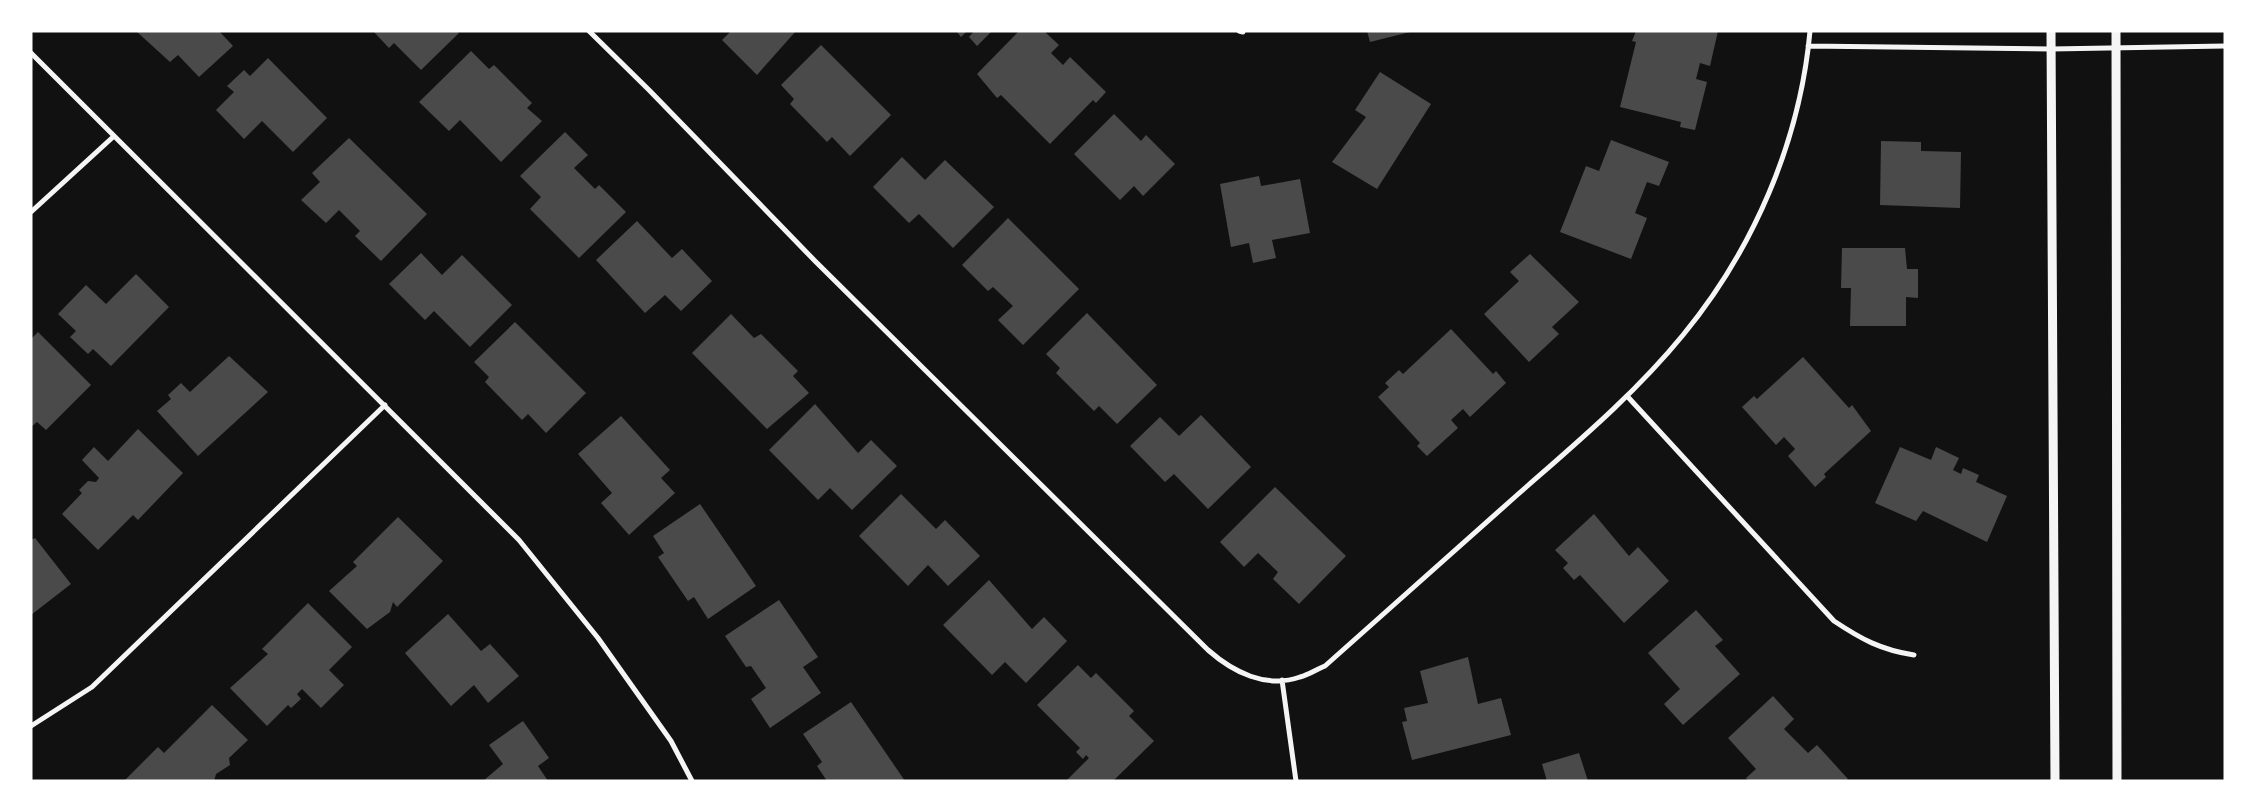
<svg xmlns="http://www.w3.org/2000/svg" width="2256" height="812" font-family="Signika,sans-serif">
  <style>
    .building { fill: #4a4a4a }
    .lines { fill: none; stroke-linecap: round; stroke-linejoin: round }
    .minor { stroke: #f5f5f5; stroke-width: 5 }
    .tertiary { stroke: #f5f5f5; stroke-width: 9 }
  </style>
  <rect width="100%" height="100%" fill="#111"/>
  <!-- building -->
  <path class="building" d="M136 31H219L233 46 199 77 178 55 170 62Z
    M373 31H456L459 33 421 70 394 43 389 48Z
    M731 31H796L757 75 722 40Z
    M956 31H967L961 37Z
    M974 31H992L977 46 969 37Z
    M1019 31H1044L1059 45 1051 53 1063 65 1070 57 1106 92 1096 103 1093 100 1050 144 1001 95 997 98 977 74Z
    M1367 31H1410V32L1370 42Z
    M1636 31H1718L1710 66 1700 63 1696 79 1707 82 1695 130 1680 127 1681 122 1620 107 1636 42 1632 41Z
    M821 45 891 115 850 156 832 137 827 142 790 104 794 99 781 85Z
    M471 51 489 69 494 65 532 103 527 108 542 121 501 162 460 120 449 131 419 102Z
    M268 58 327 118 293 152 262 121 244 139 216 110 234 92 227 86 244 70 250 76Z
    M1380 72 1431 104 1377 189 1332 162 1366 117 1355 110Z
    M1114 114 1141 141 1146 135 1175 164 1143 196 1134 186 1120 200 1074 154Z
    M565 132 588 155 574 168 595 189 599 185 626 212 579 258 530 209 541 197 520 176Z
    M349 138 427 214 381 261 355 236 360 231 339 210 326 223 301 200 320 182 312 173Z
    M1611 140 1669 162 1659 186 1647 182 1635 213 1647 218 1631 259 1560 232 1586 166 1599 171Z
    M1881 141 1921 142V151L1961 152 1960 208 1880 205Z
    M902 157 925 180 945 160 994 207 953 248 919 214 909 223 873 187Z
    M1259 176 1261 186 1300 179 1310 233 1272 240 1276 258 1253 263 1249 243 1231 247 1220 184Z
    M1008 218 1079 289 1023 345 998 320 1013 306 993 287 988 291 962 265Z
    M637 221 672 258 682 249 712 281 681 311 665 295 645 313 596 260Z
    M1842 248H1905L1907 269H1918V298L1906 297V326H1850L1851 288H1841Z
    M421 253 442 275 462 255 512 305 470 347 434 311 425 320 389 284Z
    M1530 254 1579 302 1552 327 1559 334 1529 362 1484 314 1519 281 1510 272Z
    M136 274 169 307 111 366 93 349 88 354 70 337 76 331 58 314 86 285 106 304Z
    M1087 313 1157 385 1117 424 1099 406 1094 411 1056 373 1060 368 1046 354Z
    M731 314 754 338 761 334 798 371 793 376 809 393 767 429 692 353Z
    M515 322 586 393 546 433 528 414 522 420 485 382 489 377 474 362Z
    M1451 329 1493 374 1496 371 1506 383 1470 417 1463 409 1451 420 1458 428 1427 456 1417 446 1420 443 1378 397 1389 387 1385 383 1399 370 1403 374Z
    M38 332 91 385 46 430 37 422 31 427V339Z
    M229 356 268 392 198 456 157 411 171 399 168 395 181 383 190 392Z
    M1803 357 1849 408 1852 405 1871 431 1824 474 1826 477 1815 487 1788 456 1795 449 1784 437 1776 445 1742 407 1754 396 1757 399Z
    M815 404 858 453 871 440 897 466 852 510 830 488 818 500 769 450Z
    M1201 415 1251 467 1208 509 1174 474 1165 482 1130 446 1160 417 1179 436Z
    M621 416 670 470 661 478 675 493 629 535 601 503 612 493 578 454Z
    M138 429 183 473 138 520 133 515 98 550 62 514 82 493 79 490 88 481 96 482 99 478 82 460 94 447 108 461Z
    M1900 447 1931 460 1936 447 1959 458 1953 470 1961 474 1963 468 1979 475 1976 482 2007 496 1987 542 1923 511 1916 521 1875 503Z
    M1275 487 1346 556 1299 604 1273 579 1278 572 1258 553 1244 567 1220 542Z
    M901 494 936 529 945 520 980 556 948 586 928 565 908 586 859 536Z
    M700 504 756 586 708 619 694 597 688 601 658 557 664 553 653 536Z
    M1594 514 1629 556 1638 547 1669 581 1624 623 1580 575 1574 580 1563 568 1568 563 1555 550Z
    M398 517 443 561 397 607 393 602 390 612 367 629 329 591 357 566 353 562Z
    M35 538 71 584 31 615V540Z
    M989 580 1032 629 1044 617 1067 641 1026 683 1005 662 992 675 943 625Z
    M779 600 818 657 803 667 821 693 770 728 751 699 766 688 751 666 746 667 725 636Z
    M308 603 352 647 329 670 344 685 321 708 302 689 297 694 301 699 291 708 288 705 267 726 230 688 268 654 262 649Z
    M1696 610 1723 640 1715 646 1740 674 1683 725 1664 704 1680 689 1648 653Z
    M448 614 481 651 490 644 519 676 488 703 474 685 451 706 405 653Z
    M1468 657 1478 704 1501 698 1511 735 1412 760 1402 722 1407 721 1404 708 1428 703 1420 671Z
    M1078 665 1091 678 1096 673 1134 711 1129 716 1154 741 1113 781H1066L1089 758 1086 755 1083 759 1076 752 1080 748 1037 705Z
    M1773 696 1794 719 1784 729 1808 753 1817 745 1848 779 1846 781H1748L1746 778 1756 769 1728 738Z
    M851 702 905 781H827L817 766 822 762 803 734Z
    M212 705 248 740 229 758 230 765 216 774 214 781H124L158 747 164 753Z
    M523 721 549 758 538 766 548 781H483L503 764 489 745Z
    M1579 753 1588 781H1547L1542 764Z"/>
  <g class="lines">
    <!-- minor -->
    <path class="minor" d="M589 31 649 90 815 261 1208 650C1233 672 1266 689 1300 677 1309 675 1317 669 1325 666 1389 609 1453 552 1516 496 1574 445 1634 395 1683 335 1753 250 1800 142 1810 31
      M1239 31 1243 32
      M1808 46 2051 49 2225 46
      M31 53 519 540 598 638 671 741 692 781
      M31 212 113 137
      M1627 396 1834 621C1861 639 1881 650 1914 655
      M1282 680 1296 781
      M31 726 92 687 385 405"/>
    <!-- tertiary -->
    <path class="tertiary" d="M2051 31 2055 781
      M2116 31 2117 781"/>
  </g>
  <!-- border -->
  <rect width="2256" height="812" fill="none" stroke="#ffffff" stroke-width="65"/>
</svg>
